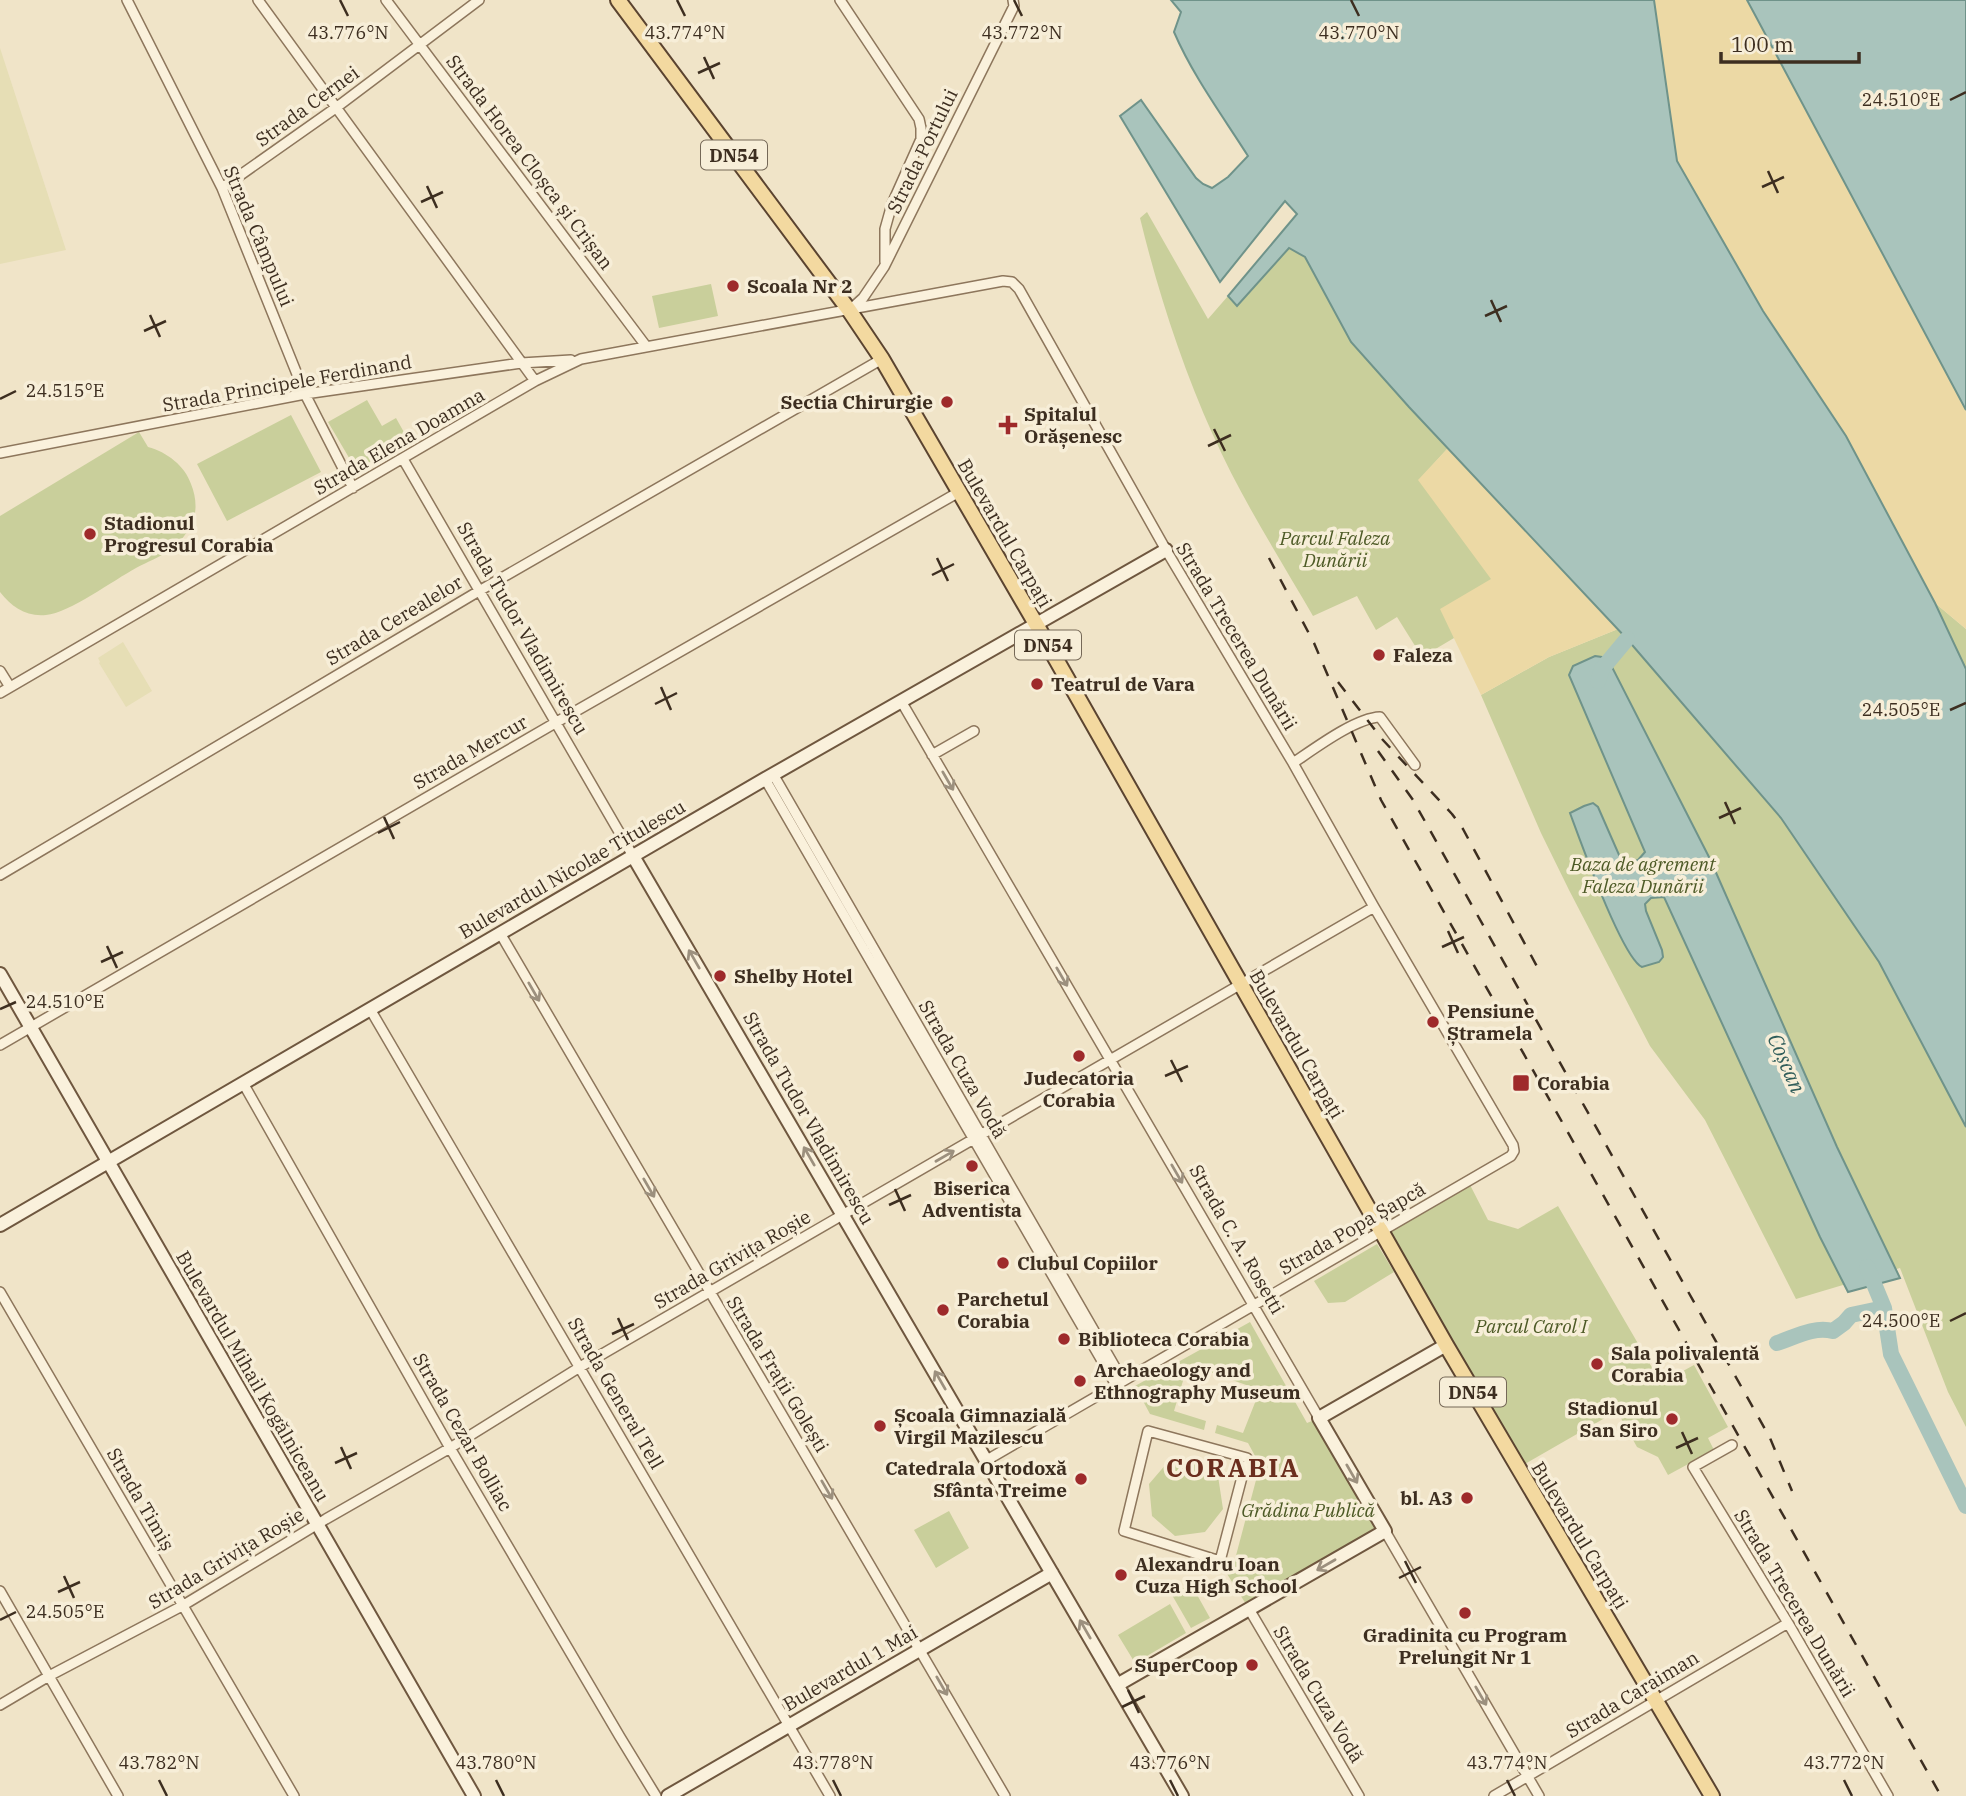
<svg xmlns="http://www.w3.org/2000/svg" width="1966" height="1796" font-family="'IBM Plex Serif',serif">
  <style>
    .farmland { fill: #e6deb5 }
    .green { fill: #c9cf9b }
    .sand { fill: #ecd9a5 }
    .water { fill: #a9c4bc; stroke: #6f938a; stroke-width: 2 }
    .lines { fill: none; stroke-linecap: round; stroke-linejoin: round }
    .river { stroke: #a9c4bc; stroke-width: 16 }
    .street-casing { stroke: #8d765c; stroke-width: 12 }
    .secondary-casing { stroke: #6f573f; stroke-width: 16 }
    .primary-casing { stroke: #5b4430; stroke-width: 18 }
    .street { stroke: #faf1dc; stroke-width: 9 }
    .secondary { stroke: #faf1dc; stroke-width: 12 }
    .primary { stroke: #f3d9a0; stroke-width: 14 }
    .rail { stroke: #3d2e20; stroke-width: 2.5; stroke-dasharray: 12 12; stroke-linecap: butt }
    .oneway { stroke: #9c907e }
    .ticks { fill: none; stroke: #3d2e20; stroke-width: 2.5 }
    .poi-dot { fill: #9e2a2b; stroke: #f7eed8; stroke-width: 2.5 }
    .labels { text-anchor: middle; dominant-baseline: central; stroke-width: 7; stroke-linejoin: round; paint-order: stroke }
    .shield { fill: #f7eed8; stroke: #756857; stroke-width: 2 }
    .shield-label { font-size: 18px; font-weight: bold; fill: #3d2e20 }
    .street-label { font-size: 19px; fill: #3d2e20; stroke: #f7eed8 }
    .poi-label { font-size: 19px; font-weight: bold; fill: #3d2e20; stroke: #f7eed8; text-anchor: start }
    .park-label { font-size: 19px; font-style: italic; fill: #4d5a26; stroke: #f7eed8 }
    .water-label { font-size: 21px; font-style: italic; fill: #2f5d5a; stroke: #f7eed8 }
    .district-label { font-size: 26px; font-weight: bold; letter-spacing: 2px; fill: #6b2e1e; stroke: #f7eed8 }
    .ticks-label { font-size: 18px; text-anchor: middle; fill: #3d2e20; stroke: #f7eed8; stroke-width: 7; stroke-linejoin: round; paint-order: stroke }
  </style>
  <rect width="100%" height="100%" fill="#f0e4c8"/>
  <!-- farmland -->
  <path class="farmland" d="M0 48 66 250 0 264Z
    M123 642 152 691 126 707 99 663 100 662 98 658Z"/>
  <!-- green -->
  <path class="green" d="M1147 212 1208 319 1228 296 1237 306 1289 248 1310 257 1409 407 1448 448 1419 480 1492 579 1454 638 1422 657 1397 617 1376 630 1357 596 1313 616C1279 557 1241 498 1213 435 1182 366 1158 292 1140 218Z
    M711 284 718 316 659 328 652 296Z
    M367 400 382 426 396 418 410 443 358 473 328 422Z
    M291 415 321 472 227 521 197 464Z
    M139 432 148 447C167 452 185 466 191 484 197 499 198 516 188 530 184 537 177 546 170 550 160 557 147 562 136 568 114 580 69 613 46 615 26 617 12 607 0 592V516Z
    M1935 603 1966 629V669L1963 662Z
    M1618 629 1781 818 1879 962 1966 1127V1427L1948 1392 1900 1268 1796 1299 1705 1120 1650 1046 1569 890 1541 833 1481 695 1549 657Z
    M1468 1181 1488 1220 1518 1229 1558 1206 1661 1383 1694 1365 1728 1427 1708 1438 1714 1450 1668 1475 1658 1457 1637 1447 1617 1411 1518 1468 1381 1232Z
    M1377 1244 1394 1272 1345 1302 1328 1303 1314 1281Z
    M1250 1322 1307 1423 1319 1418 1385 1531 1249 1609 1224 1569 1234 1563 1260 1465 1248 1443 1215 1433 1217 1425 1243 1433 1260 1390 1188 1364 1174 1411 1206 1421 1204 1430 1150 1414 1135 1386Z
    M1194 1458 1218 1476 1223 1509 1205 1532 1175 1536 1152 1516 1149 1484 1167 1463Z
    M949 1511 969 1548 936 1568 914 1530Z
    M1191 1584 1210 1618 1191 1628 1172 1595Z
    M1170 1604 1186 1633 1135 1663 1118 1635Z"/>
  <!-- sand -->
  <path class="sand" d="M1654 0H1747L1966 410V629L1935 603 1846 436 1763 311 1677 161Z
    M1448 448 1618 629 1549 657 1481 695 1440 609 1491 579 1418 480Z"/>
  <!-- water -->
  <path class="water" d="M1171 0H1654L1677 161 1763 311 1846 436 1935 603 1966 669V1127L1879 962 1781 818 1627 639 1409 407 1351 342 1305 257 1289 248 1237 306 1228 296 1297 214 1285 201 1220 282 1120 116 1141 100 1196 178 1203 184 1212 188 1228 177 1248 156C1222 115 1193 76 1174 32L1181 12Z
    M1747 0H1966V410L1754 13Z
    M1595 656 1602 657 1611 665 1710 859 1837 1147 1900 1278 1848 1292 1820 1237 1664 897 1651 898 1645 904 1646 911 1662 950 1663 957 1659 962 1642 967C1622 958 1580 840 1570 813L1584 806 1593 803 1598 807 1623 864 1638 860 1645 852 1569 675 1573 666Z"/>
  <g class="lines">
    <!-- river -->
    <path class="river" d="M1598 681 1602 669 1627 639
      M1867 1267 1884 1308 1891 1354 1966 1506
      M1777 1343C1795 1337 1814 1326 1833 1331L1844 1323 1851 1315 1884 1308"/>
    <!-- street casing -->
    <g class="street-casing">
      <path id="street" d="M127 0 222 188 305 394 353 488
        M258 0 535 381
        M386 0 646 346
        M840 0 919 119 921 128V139L892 204 885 229V262
        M222 188 337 107 479 0
        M851 309 863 298 884 267 1014 6 1013 0
        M0 453 305 394 521 363 571 360
        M403 459 633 856
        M0 671 10 687
        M0 693 535 381 581 359 1003 281 1012 282 1019 289 1166 550 1293 763 1374 907 1513 1145 1514 1151 1511 1156 987 1460
        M901 701 1319 1418
        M932 755 974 731
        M1293 763C1314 749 1355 718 1380 717L1415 765
        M773 774 1123 1381
        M765 779 1116 1385
        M0 875 479 591 882 359
        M500 933 1005 1796
        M370 1009 830 1796
        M0 1045 555 723 959 492
        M243 1083 450 1448 620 1737 656 1796
        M0 1292 294 1796
        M1148 1431 1247 1458 1220 1561 1124 1531Z
        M1732 1445 1693 1467 1788 1623 1888 1796
        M1385 1531 1539 1796
        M0 1591 118 1796
        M1249 1609 1359 1796
        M0 1705 49 1676 182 1606 326 1519 450 1448 580 1367 1374 907
        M1494 1796 1788 1623"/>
    </g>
    <!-- secondary casing -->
    <g class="secondary-casing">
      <path id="secondary" d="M633 856 1182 1796
        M0 974 474 1796
        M0 1225 765 779 1166 550
        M1117 1685 1385 1531 1319 1418 1446 1345
        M668 1796 1052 1573"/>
    </g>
    <!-- primary casing -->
    <g class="primary-casing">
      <path id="primary" d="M618 0 849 310 882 359 1036 624 1446 1345 1712 1796"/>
    </g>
    <!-- street -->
    <use href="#street" class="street"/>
    <!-- secondary -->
    <use href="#secondary" class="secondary"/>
    <!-- primary -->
    <use href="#primary" class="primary"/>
    <!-- rail -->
    <path class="rail" d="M1269 558 1314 643 1381 800 1941 1796
      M1338 682 1382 739 1452 814 1463 829 1540 972
      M1378 751 1413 800 1770 1438 1792 1491"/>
  </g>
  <!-- one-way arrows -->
  <defs><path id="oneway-shaft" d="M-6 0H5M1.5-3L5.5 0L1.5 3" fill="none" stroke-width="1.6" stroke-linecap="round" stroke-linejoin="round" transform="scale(1.75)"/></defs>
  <g class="oneway">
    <use href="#oneway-shaft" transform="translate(948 781) rotate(60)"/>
    <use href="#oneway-shaft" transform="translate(694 959) rotate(-120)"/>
    <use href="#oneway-shaft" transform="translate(1062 977) rotate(60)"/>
    <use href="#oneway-shaft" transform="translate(534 992) rotate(60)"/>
    <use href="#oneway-shaft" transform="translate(809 1156) rotate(-120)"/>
    <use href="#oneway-shaft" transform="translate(945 1156) rotate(-30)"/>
    <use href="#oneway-shaft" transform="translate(1177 1174) rotate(60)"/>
    <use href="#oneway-shaft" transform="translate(649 1188) rotate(60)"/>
    <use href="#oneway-shaft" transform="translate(940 1380) rotate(-120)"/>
    <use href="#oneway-shaft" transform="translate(1352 1474) rotate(60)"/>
    <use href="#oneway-shaft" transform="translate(827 1490) rotate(60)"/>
    <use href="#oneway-shaft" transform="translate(1326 1565) rotate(150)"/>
    <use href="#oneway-shaft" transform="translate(1085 1629) rotate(-120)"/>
    <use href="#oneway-shaft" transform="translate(942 1686) rotate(60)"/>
    <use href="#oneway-shaft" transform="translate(1481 1696) rotate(60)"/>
  </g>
  <!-- ticks -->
  <path class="ticks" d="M340 0 348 16M677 0 685 16M1014 0 1022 16M1351 0 1359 16M704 57 714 79M698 73 720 63M1950 100 1966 92M1768 171 1778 193M427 186 437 208M1762 187 1784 177M421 202 443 192M1491 300 1501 322M150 315 160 337M1485 316 1507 306M144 331 166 321M0 399 16 391M1214 429 1225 451M1208 446 1231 435M937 558 948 581M932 575 954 564M661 687 671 710M655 704 677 693M1950 710 1966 703M1725 802 1735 824M384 817 394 839M1719 818 1741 808M378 833 400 822M1448 931 1458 953M107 946 117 968M1442 947 1464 937M101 962 123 952M0 1009 16 1002M1171 1060 1182 1082M1165 1076 1188 1066M895 1189 905 1211M889 1205 911 1195M618 1318 628 1340M1950 1321 1966 1313M612 1334 634 1324M1682 1432 1692 1454M341 1447 351 1469M1676 1448 1698 1438M335 1463 357 1453M1405 1561 1416 1583M64 1576 74 1598M1399 1578 1421 1567M58 1592 80 1582M0 1620 16 1612M1128 1690 1139 1713M1122 1707 1145 1696M159 1780 167 1796M496 1780 504 1796M833 1780 841 1796M1170 1780 1178 1796M1507 1780 1515 1796M1844 1780 1852 1796"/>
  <!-- markers -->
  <g class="poi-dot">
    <circle cx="733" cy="286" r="7"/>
    <circle cx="947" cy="402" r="7"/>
    <path d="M1004.5 414.5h7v7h7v7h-7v7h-7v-7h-7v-7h7z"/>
    <circle cx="90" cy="534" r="7"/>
    <circle cx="1379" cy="655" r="7"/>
    <circle cx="1037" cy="684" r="7"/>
    <circle cx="720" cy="976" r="7"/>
    <circle cx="1433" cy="1022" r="7"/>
    <circle cx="1079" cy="1056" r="7"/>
    <rect x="1512" y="1074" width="18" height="18" rx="3.5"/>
    <circle cx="972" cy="1166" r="7"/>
    <circle cx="1003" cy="1263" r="7"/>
    <circle cx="943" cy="1310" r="7"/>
    <circle cx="1064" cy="1339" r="7"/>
    <circle cx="1597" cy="1364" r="7"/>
    <circle cx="1080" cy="1381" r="7"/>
    <circle cx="1672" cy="1419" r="7"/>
    <circle cx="880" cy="1426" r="7"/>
    <circle cx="1081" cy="1479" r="7"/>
    <circle cx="1467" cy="1498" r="7"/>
    <circle cx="1121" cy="1575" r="7"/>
    <circle cx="1465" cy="1613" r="7"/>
    <circle cx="1252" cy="1665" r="7"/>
  </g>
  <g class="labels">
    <!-- shield labels -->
    <g class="shield">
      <rect x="701" y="140.5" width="66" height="29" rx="5"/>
      <rect x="1015" y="630.5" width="66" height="29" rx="5"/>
      <rect x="1440" y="1377.5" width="66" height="29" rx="5"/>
    </g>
    <g class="shield-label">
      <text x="734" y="155">DN54</text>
      <text x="1048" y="645">DN54</text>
      <text x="1473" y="1392">DN54</text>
    </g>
    <!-- street labels -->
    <g class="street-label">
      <text transform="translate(307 106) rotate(-36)">Strada Cernei</text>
      <text transform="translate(922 151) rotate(-64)">Strada Portului</text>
      <text transform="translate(530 162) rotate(53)">Strada Horea Cloșca și Crișan</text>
      <text transform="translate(259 236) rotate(67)">Strada Câmpului</text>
      <text transform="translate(287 383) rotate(-10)">Strada Principele Ferdinand</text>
      <text transform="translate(399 441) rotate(-30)">Strada Elena Doamna</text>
      <text transform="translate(1005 533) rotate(60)">Bulevardul Carpați</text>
      <text transform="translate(394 620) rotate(-31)">Strada Cerealelor</text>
      <text transform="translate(523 628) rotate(60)">Strada Tudor Vladimirescu</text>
      <text transform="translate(1237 636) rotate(59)">Strada Trecerea Dunării</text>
      <text transform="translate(470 752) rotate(-30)">Strada Mercur</text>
      <text transform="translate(572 869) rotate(-30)">Bulevardul Nicolae Titulescu</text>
      <text transform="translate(1297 1044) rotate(60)">Bulevardul Carpați</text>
      <text transform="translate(963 1069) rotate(60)">Strada Cuza Vodă</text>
      <text transform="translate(809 1118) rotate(60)">Strada Tudor Vladimirescu</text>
      <text transform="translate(1352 1228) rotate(-30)">Strada Popa Șapcă</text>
      <text transform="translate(1237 1239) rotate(60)">Strada C. A. Rosetti</text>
      <text transform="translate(732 1259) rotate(-30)">Strada Grivița Roșie</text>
      <text transform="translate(778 1374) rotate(59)">Strada Frații Golești</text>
      <text transform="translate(253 1376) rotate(60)">Bulevardul Mihail Kogălniceanu</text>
      <text transform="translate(616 1393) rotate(60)">Strada General Tell</text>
      <text transform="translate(463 1432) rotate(60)">Strada Cezar Bolliac</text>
      <text transform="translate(141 1499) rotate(60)">Strada Timiș</text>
      <text transform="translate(1580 1535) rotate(59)">Bulevardul Carpați</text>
      <text transform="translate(226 1558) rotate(-31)">Strada Grivița Roșie</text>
      <text transform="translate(1795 1603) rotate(59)">Strada Trecerea Dunării</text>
      <text transform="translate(850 1668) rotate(-30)">Bulevardul 1 Mai</text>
      <text transform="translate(1319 1694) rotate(59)">Strada Cuza Vodă</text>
      <text transform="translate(1632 1694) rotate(-31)">Strada Caraiman</text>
    </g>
    <!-- poi labels -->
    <g class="poi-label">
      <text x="747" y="286">Scoala Nr 2</text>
      <text x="933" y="402" text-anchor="end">Sectia Chirurgie</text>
      <text x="1024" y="414">Spitalul<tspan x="1024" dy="22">Orășenesc</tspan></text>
      <text x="104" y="523">Stadionul<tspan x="104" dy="22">Progresul Corabia</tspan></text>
      <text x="1393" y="655">Faleza</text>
      <text x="1051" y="684">Teatrul de Vara</text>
      <text x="734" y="976">Shelby Hotel</text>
      <text x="1447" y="1011">Pensiune<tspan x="1447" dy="22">Ștramela</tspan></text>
      <text x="1079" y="1078" text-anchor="middle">Judecatoria<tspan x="1079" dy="22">Corabia</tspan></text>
      <text x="1537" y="1083">Corabia</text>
      <text x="972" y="1188" text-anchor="middle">Biserica<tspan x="972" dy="22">Adventista</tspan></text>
      <text x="1017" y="1263">Clubul Copiilor</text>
      <text x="957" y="1299">Parchetul<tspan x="957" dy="22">Corabia</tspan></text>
      <text x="1078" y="1339">Biblioteca Corabia</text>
      <text x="1611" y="1353">Sala polivalentă<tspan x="1611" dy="22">Corabia</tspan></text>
      <text x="1094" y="1370">Archaeology and<tspan x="1094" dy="22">Ethnography Museum</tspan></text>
      <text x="1658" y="1408" text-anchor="end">Stadionul<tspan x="1658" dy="22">San Siro</tspan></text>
      <text x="894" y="1415">Școala Gimnazială<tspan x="894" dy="22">Virgil Mazilescu</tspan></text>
      <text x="1067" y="1468" text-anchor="end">Catedrala Ortodoxă<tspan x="1067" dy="22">Sfânta Treime</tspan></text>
      <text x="1453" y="1498" text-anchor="end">bl. A3</text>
      <text x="1135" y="1564">Alexandru Ioan<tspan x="1135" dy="22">Cuza High School</tspan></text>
      <text x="1465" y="1635" text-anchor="middle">Gradinita cu Program<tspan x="1465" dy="22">Prelungit Nr 1</tspan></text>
      <text x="1238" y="1665" text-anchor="end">SuperCoop</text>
    </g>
    <!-- park labels -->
    <g class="park-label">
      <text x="1335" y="538">Parcul Faleza<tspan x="1335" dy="22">Dunării</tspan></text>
      <text x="1643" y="864">Baza de agrement<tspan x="1643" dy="22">Faleza Dunării</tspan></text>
      <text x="1531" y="1326">Parcul Carol I</text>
      <text x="1308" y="1510">Grădina Publică</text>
    </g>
    <!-- water labels -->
    <g class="water-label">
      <text transform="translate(1787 1063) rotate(66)">Coșcan</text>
    </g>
    <!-- district labels -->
    <g class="district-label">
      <text x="1233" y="1467">CORABIA</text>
    </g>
  </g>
  <g class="ticks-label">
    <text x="348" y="39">43.776°N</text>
    <text x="685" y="39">43.774°N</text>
    <text x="1022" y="39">43.772°N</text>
    <text x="1359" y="39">43.770°N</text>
    <text x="1901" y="106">24.510°E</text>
    <text x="65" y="397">24.515°E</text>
    <text x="1901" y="716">24.505°E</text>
    <text x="65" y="1008">24.510°E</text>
    <text x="1901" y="1327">24.500°E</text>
    <text x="65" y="1618">24.505°E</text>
    <text x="159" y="1769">43.782°N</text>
    <text x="496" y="1769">43.780°N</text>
    <text x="833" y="1769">43.778°N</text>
    <text x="1170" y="1769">43.776°N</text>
    <text x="1507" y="1769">43.774°N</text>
    <text x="1844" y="1769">43.772°N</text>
  </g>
  <!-- scale -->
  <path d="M1721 52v10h138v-10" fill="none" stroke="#3d2e20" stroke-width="3.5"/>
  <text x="1731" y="52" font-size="21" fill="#3d2e20" stroke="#f7eed8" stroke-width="5" paint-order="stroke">100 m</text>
</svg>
